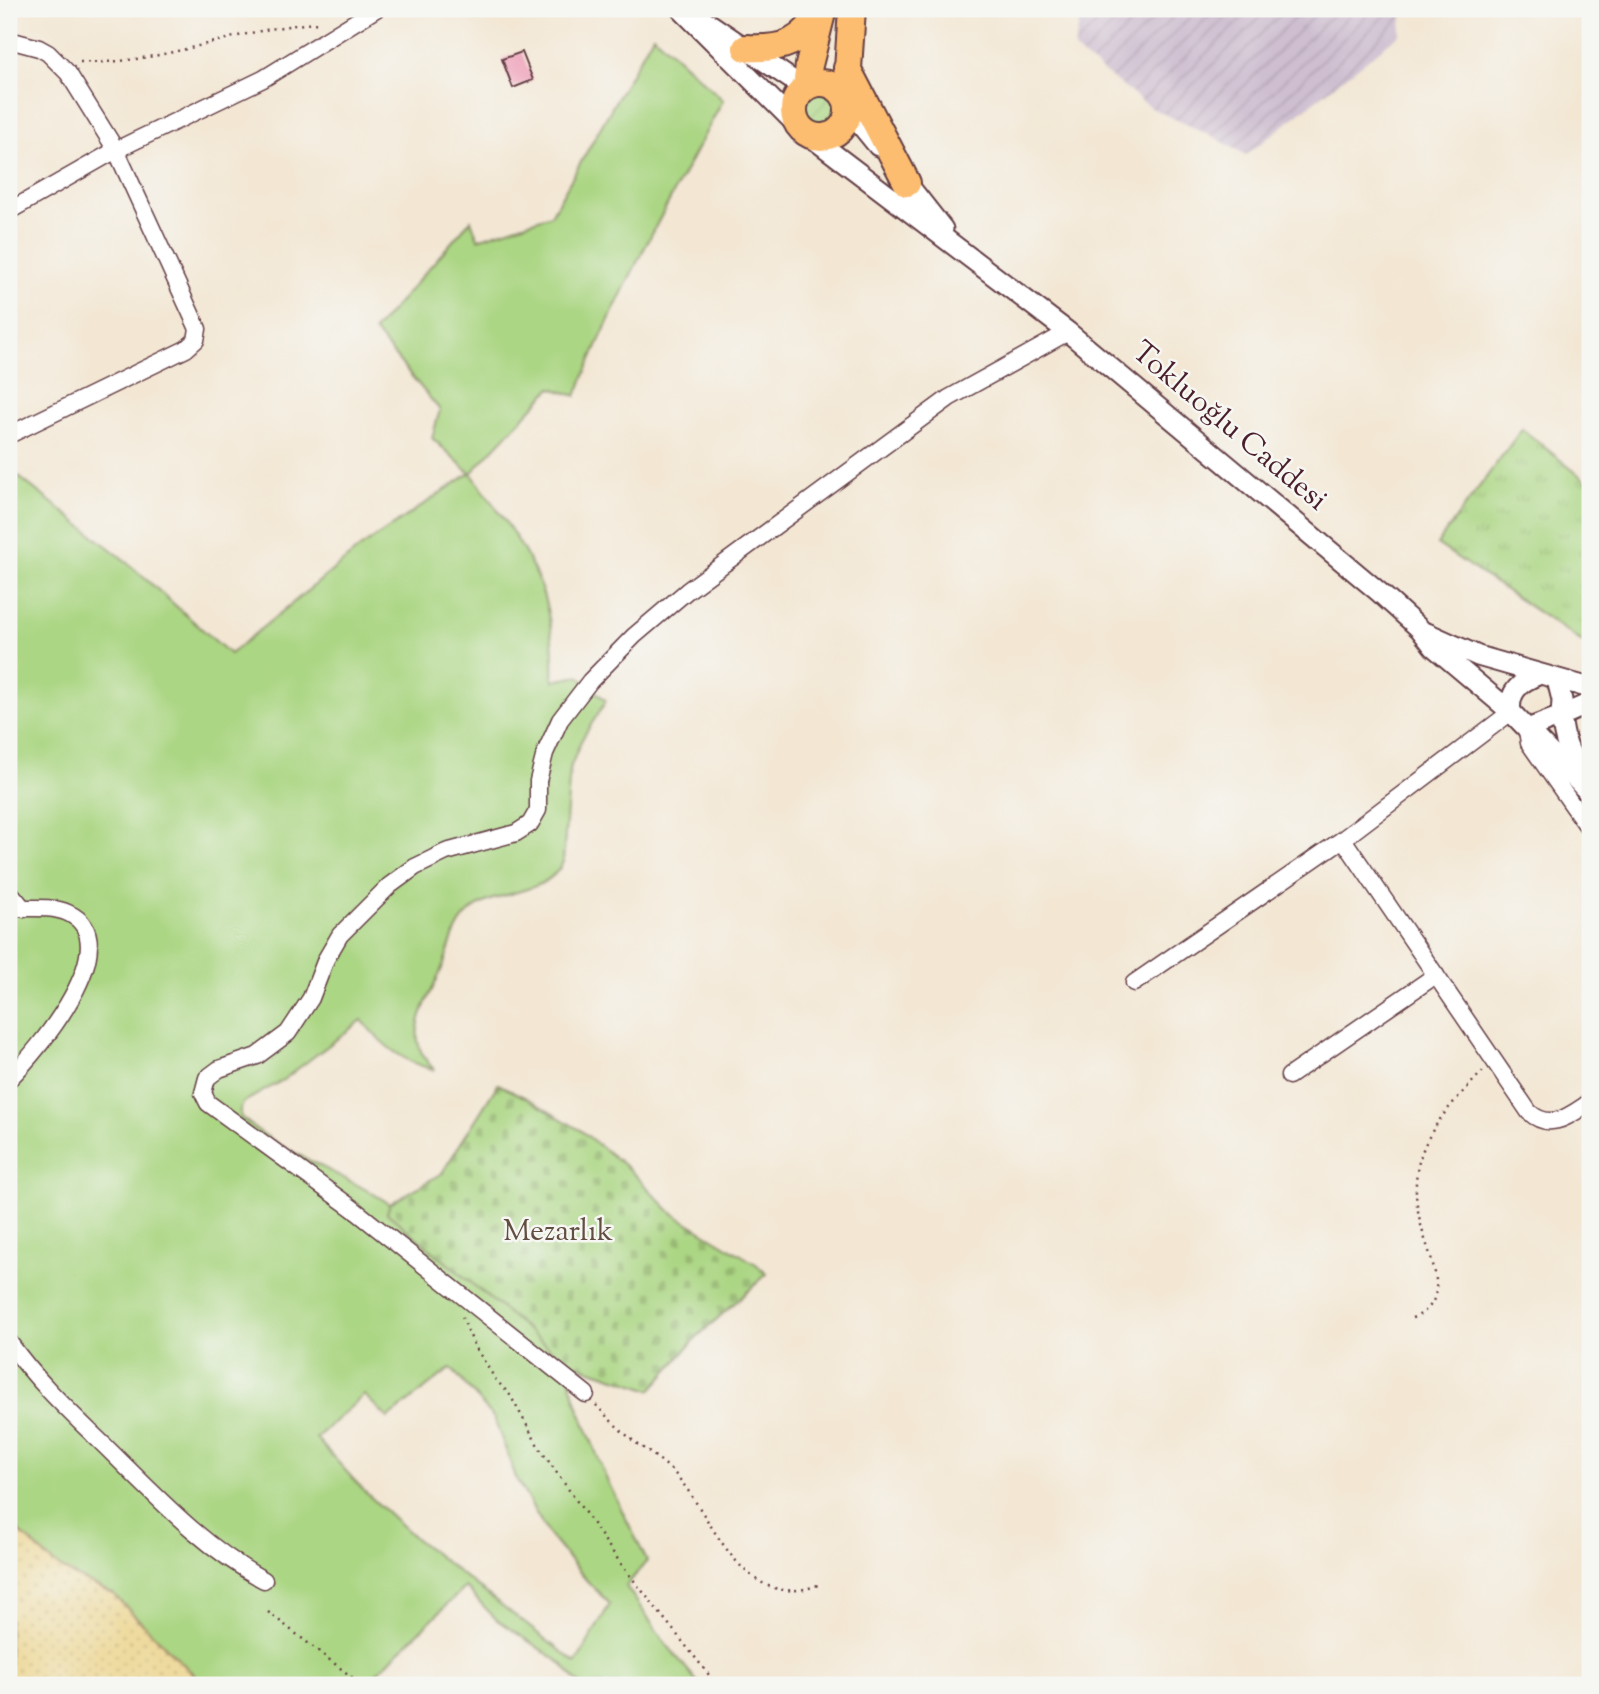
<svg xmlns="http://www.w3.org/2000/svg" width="1599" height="1694" font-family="'Sorts Mill Goudy',serif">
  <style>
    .industrial { fill: url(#industrial-furrows) }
    .grass { fill: #abd683; stroke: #7a7a57; stroke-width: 2; fill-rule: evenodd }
    .sand { fill: url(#sand-dots); stroke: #9c7c64; stroke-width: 2 }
    .cemetery { fill: url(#cemetery-stones); stroke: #7a7a57; stroke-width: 2 }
    .park { fill: url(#park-tufts); stroke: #7a7a57; stroke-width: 2 }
    .garden { fill: url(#garden-furrows); stroke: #7a7a57; stroke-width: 2 }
    .building { fill: #ee9eb8 }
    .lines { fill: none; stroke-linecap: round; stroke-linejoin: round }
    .minor-casing { stroke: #633d44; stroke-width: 19 }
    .tertiary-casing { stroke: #633d44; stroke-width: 23 }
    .trunk-casing { stroke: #633d44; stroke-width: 30 }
    .path { stroke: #633d44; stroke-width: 2.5; stroke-dasharray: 2 5; stroke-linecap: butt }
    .minor { stroke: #fff; stroke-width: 16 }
    .tertiary { stroke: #fff; stroke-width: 19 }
    .trunk { stroke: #fcbd6f; stroke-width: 26 }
    .labels { text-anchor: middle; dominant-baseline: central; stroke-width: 5; stroke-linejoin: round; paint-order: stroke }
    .street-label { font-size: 30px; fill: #4a1f2b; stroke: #f6f6f2 }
    .park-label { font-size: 30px; fill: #624d41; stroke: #f6f6f2 }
  </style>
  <defs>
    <pattern id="industrial-furrows" width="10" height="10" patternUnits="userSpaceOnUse" patternTransform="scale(1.75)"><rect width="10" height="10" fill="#cebed0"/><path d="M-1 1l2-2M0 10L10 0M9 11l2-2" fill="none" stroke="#b2a3b3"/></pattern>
    <pattern id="sand-dots" width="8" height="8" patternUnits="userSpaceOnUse" patternTransform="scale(1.75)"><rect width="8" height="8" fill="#eeda9e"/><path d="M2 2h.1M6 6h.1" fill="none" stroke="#cebb88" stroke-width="1.8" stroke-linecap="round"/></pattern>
    <pattern id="cemetery-stones" width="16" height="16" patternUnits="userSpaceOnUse" patternTransform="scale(1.75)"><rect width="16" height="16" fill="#abd683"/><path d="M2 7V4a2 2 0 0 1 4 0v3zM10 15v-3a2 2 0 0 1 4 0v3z" fill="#95b771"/></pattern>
    <pattern id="park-tufts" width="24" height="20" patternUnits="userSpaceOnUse" patternTransform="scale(1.75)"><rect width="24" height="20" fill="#abd683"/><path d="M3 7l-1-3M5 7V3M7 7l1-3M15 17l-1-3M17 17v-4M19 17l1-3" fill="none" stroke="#95b771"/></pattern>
    <pattern id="garden-furrows" width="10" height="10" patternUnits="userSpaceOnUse" patternTransform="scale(1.75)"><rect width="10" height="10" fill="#abd683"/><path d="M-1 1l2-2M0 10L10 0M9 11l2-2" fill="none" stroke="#95b771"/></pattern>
  </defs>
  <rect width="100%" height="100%" fill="#f6f6f2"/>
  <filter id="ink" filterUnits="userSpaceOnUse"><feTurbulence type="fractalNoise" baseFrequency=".0143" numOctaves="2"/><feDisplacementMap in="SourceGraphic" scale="14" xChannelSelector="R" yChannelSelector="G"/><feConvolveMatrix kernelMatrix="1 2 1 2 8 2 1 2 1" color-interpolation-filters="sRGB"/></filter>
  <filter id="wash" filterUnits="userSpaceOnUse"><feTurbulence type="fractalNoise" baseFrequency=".00686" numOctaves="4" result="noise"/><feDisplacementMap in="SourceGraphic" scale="28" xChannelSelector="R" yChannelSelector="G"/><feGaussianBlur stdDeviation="1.57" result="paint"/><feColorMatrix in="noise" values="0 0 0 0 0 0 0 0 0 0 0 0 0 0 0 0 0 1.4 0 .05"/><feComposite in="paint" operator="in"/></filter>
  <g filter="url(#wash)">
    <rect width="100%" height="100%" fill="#f3e7d4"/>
    <!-- industrial -->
    <path class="industrial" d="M1082 9H1403L1400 34 1246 155 1214 137 1151 108 1074 49Z"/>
    <!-- grass -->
    <path class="grass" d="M653 35 723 100C672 197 616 294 576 396L551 388 471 473C523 546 557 585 553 681L579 676 606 701 582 739 570 768 563 862C548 895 502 889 475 908 452 924 451 949 440 973 426 1005 400 1039 435 1070 404 1062 382 1046 362 1020L283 1080 244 1102 240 1109 241 1117C284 1155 342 1172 390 1204L387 1213 565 1361 576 1401 606 1478 647 1561 626 1586 663 1640 700 1685H580L561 1663 497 1620 465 1587 374 1676 384 1685H204L113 1594 71 1574 52 1562 9 1522V469L122 558 230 654 360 548 470 473 432 438 440 410 374 331 471 220 478 239 551 215ZM451 1368 494 1418 517 1480 548 1534 588 1582 610 1604 576 1663 416 1539 364 1491 316 1438 364 1395 388 1418Z"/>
    <!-- sand -->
    <path class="sand" d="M9 1522 52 1562 71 1574 113 1594 204 1685H9Z"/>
    <!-- cemetery -->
    <path class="cemetery" d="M498 1084 526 1098 580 1130 629 1169 672 1213 756 1264 767 1274 698 1336 651 1390 565 1361 387 1213 390 1204 442 1173Z"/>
    <!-- park -->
    <path class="park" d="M1522 429 1590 484V647L1437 544Z"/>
    <!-- garden -->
    <path class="garden" d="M801 111a20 20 0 1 1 40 0a20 20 0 1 1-40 0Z"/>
    <g id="blocks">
      <!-- building -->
      <path class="building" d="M522 52 533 80 513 88 502 59Z"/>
    </g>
  </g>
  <g filter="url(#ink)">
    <use href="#blocks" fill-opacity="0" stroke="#633d44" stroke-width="2"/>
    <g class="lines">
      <!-- minor casing -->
      <g class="minor-casing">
        <path id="minor" d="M9 40 39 48 48 53 68 73 116 150 198 329 196 340 186 349 9 435
          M9 211 116 150 263 79 376 9
          M1527 730 1529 743 1590 830
          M1343 839 1529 1112C1551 1132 1570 1115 1590 1102
          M9 891 24 909
          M9 908C27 909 51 905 68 913 130 941 37 1052 9 1079
          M1134 983 1343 839 1511 712
          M1289 1076 1436 975
          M9 1342C37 1382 73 1415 108 1449 157 1497 203 1547 264 1580
          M586 1394 352 1208 208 1103 203 1093 207 1078 219 1069 257 1056 288 1033 311 998 326 959 340 935 389 886 415 867 446 852 516 833 530 824 538 810V781L545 753 560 720 590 681 634 636 687 591 949 398 1068 332"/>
      </g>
      <!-- tertiary casing -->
      <g class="tertiary-casing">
        <path id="tertiary" d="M681 9 799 127
          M704 20 804 88
          M847 108 878 146
          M806 133 1068 332 1379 592 1420 629 1434 647 1511 712 1590 794
          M899 173 943 229
          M1427 633 1478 656 1590 688
          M1511 712C1508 692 1520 682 1538 675
          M1527 729 1561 716 1562 700 1557 680
          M1583 771C1567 753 1564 739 1561 716L1590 703"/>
      </g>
      <!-- trunk casing -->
      <g class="trunk-casing">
        <path id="trunk" d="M746 48C784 50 801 43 822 11
          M847 68 907 183
          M794 110a27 27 0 1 1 54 0a27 27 0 1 1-54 0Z
          M847 84 852 9
          M806 87 809 65 821 17"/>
      </g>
      <!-- path -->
      <path class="path" d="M80 62C165 66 239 26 321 23
        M462 1317 474 1345 496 1380 510 1395 540 1449 624 1568 717 1685
        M1412 1318C1456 1302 1428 1256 1421 1225 1416 1205 1414 1186 1418 1166 1426 1128 1457 1098 1483 1071
        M596 1405C606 1416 618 1428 630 1438 645 1451 663 1460 676 1475 714 1518 742 1614 818 1585
        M268 1612 362 1685"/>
      <!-- minor -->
      <use href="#minor" class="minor"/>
      <!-- tertiary -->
      <use href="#tertiary" class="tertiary"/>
      <!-- trunk -->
      <use href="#trunk" class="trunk"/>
    </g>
  </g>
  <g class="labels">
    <!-- street labels -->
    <g class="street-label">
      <text transform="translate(1229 427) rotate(40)">Tokluoğlu Caddesi</text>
    </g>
    <!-- park labels -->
    <g class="park-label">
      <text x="558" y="1232">Mezarlık</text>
    </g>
  </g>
  <!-- margin -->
  <rect width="1599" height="1694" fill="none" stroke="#f6f6f2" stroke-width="35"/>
</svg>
